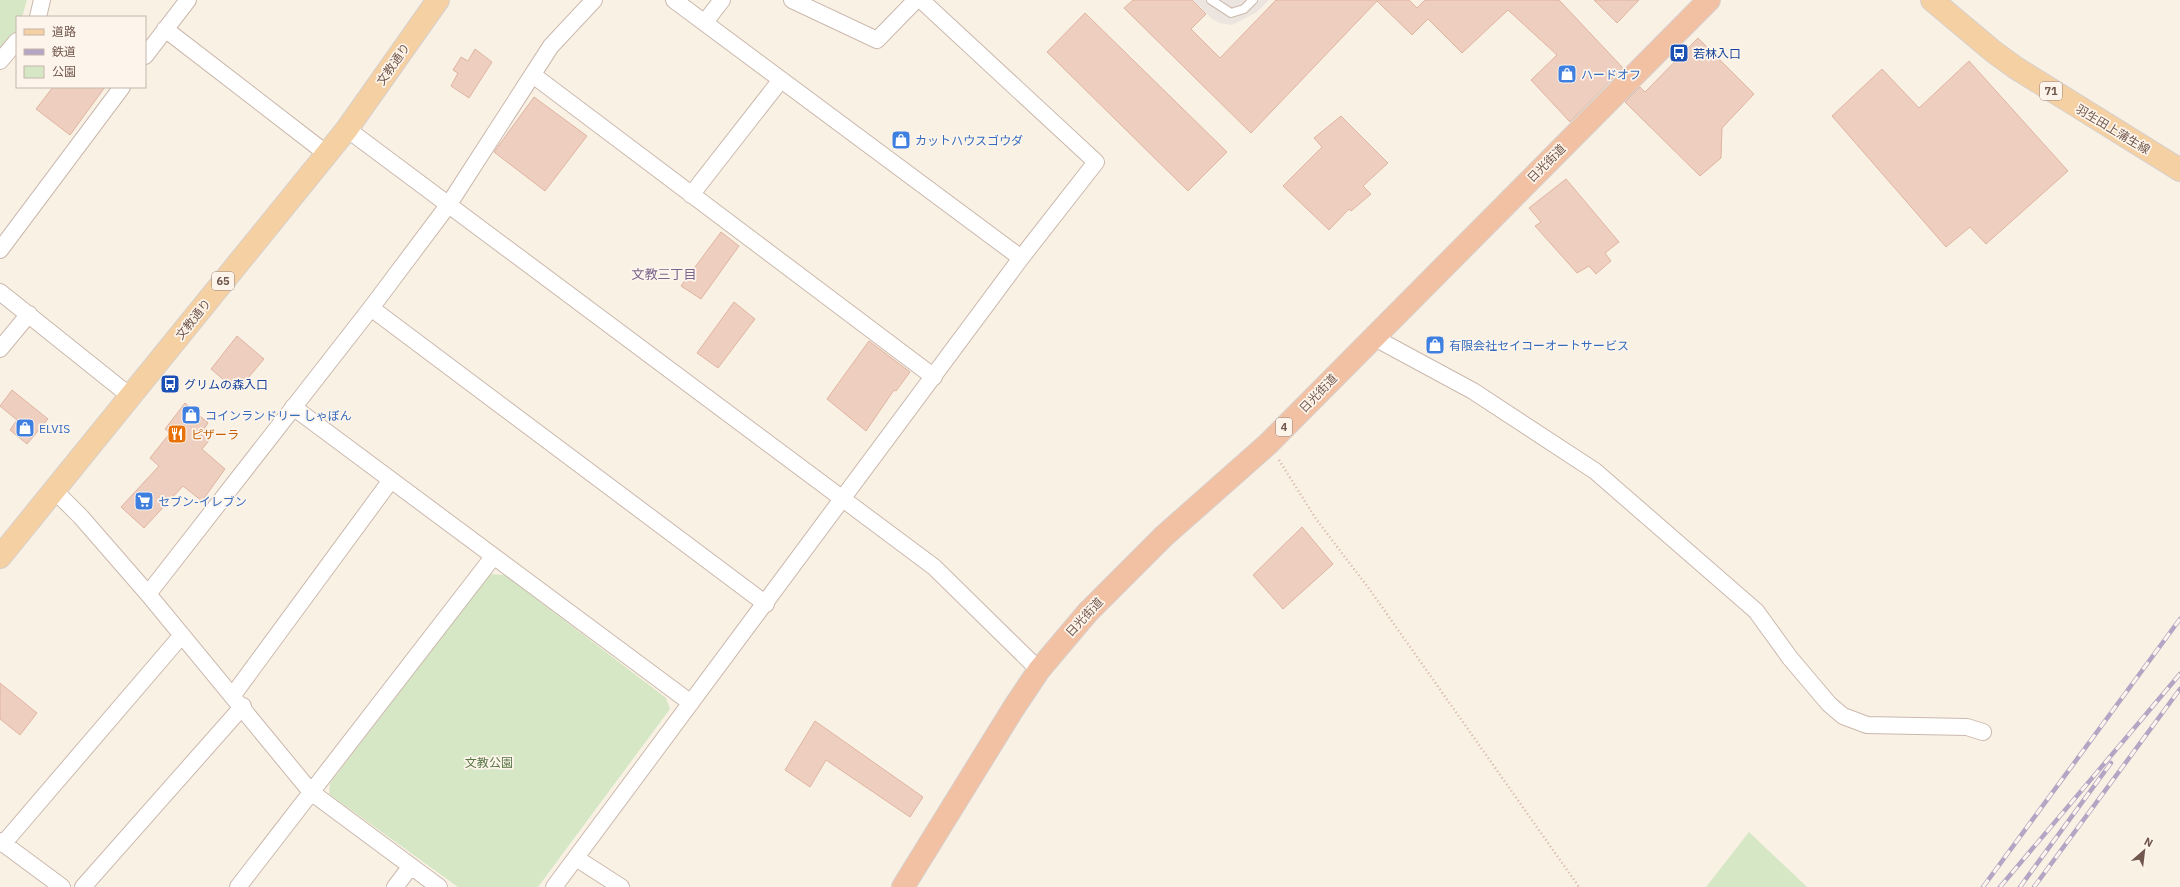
<svg xmlns="http://www.w3.org/2000/svg" width="2180" height="887" font-family="'IBM Plex Sans','Noto Sans JP',sans-serif">
  <style>
    .industrial { fill: #ebe4df }
    .green { fill: #d5e7c5 }
    .building { fill: #eecebf; stroke: #dfb4a1 }
    .lines { fill: none; stroke-linecap: round; stroke-linejoin: round }
    .service-casing { stroke: #cbb8ad; stroke-width: 10 }
    .minor-casing { stroke: #cbb8ad; stroke-width: 18 }
    .primary-casing { stroke: #d7d0cd; stroke-width: 24 }
    .trunk-casing { stroke: #d7d0cd; stroke-width: 24 }
    .path { stroke: #d2b2a3; stroke-width: 2.5; stroke-dasharray: 1 3; stroke-linecap: butt }
    .service { stroke: #fff; stroke-width: 8 }
    .minor { stroke: #fff; stroke-width: 16 }
    .primary { stroke: #f4d0a3; stroke-width: 22 }
    .trunk { stroke: #f2c0a2; stroke-width: 22 }
    .rail-casing { stroke: #b3a5c3; stroke-width: 4.5 }
    .rail { stroke: #fdf5eb; stroke-width: 3; stroke-dasharray: 9; stroke-linecap: butt }
    .labels { text-anchor: middle; dominant-baseline: central; stroke-width: 3.5; stroke-linejoin: round; paint-order: stroke }
    .shield { fill: #fdf5eb; stroke: #9b867c; stroke-width: 1 }
    .shield-label { font-size: 11px; font-weight: bold; fill: #71574d }
    .transit-label { font-size: 12px; fill: #164399; stroke: #fdf5eb; text-anchor: start }
    .street-label { font-size: 12px; fill: #71574d; stroke: #fdf5eb }
    .shop-label { font-size: 12px; fill: #366cbe; stroke: #fdf5eb; text-anchor: start }
    .food-label { font-size: 12px; fill: #c56008; stroke: #fdf5eb; text-anchor: start }
    .park-label { font-size: 12px; fill: #577645; stroke: #fdf5eb }
    .neighbourhood-label { font-size: 13px; fill: #7c658d; stroke: #fdf5eb }
  </style>
  <rect width="100%" height="100%" fill="#faf1e5"/>
  <!-- industrial -->
  <path class="industrial" d="M1193 0H1269L1257 12 1232 25 1220 23 1212 19Z"/>
  <!-- green -->
  <path class="green" d="M0 0H27L22 17H17L16 36 0 51Z
    M490 574 505 575 666 698 670 709 538 887H458L329 794 330 783Z
    M1749 832 1807 887H1706Z"/>
  <!-- building -->
  <path class="building" d="M1133 0H1192L1206 14 1191 29 1220 58 1276 0H1409L1417 8 1425 0H1559L1623 68 1570 122 1531 80 1557 55 1508 10 1462 53 1428 19 1412 35 1377 1 1251 133 1124 8Z
    M1594 0H1639L1617 23Z
    M1085 13 1227 152 1188 191 1047 52Z
    M1698 38 1754 94 1722 128 1721 158 1700 176 1625 102 1640 87 1645 92Z
    M475 49 492 62 469 98 451 86 458 73 453 70 461 57 468 61Z
    M1969 61 2068 171 1986 244 1970 227 1946 247 1832 116 1882 69 1919 108Z
    M53 87H105L70 135 36 109Z
    M534 97 587 136 545 191 494 152Z
    M1341 116 1388 163 1363 186 1371 194 1351 211 1349 209 1329 230 1283 186 1322 147 1314 138Z
    M1566 179 1619 242 1605 253 1611 261 1596 274 1589 266 1577 273 1535 226 1541 222 1529 208Z
    M721 232 739 246 701 299 681 286Z
    M734 302 755 319 718 368 697 353Z
    M237 336 264 359 237 391 211 369Z
    M869 341 910 372 896 391 894 390 866 431 827 399Z
    M12 390 48 419 27 444 10 430 17 420 0 406Z
    M185 403 208 423 204 429 212 437 202 449 225 469 202 501 183 486 144 528 121 507 159 466 150 458 170 433 165 429Z
    M1302 527 1333 564 1283 609 1253 575Z
    M0 683 37 713 20 735 0 719Z
    M815 721 923 797 910 817 826 760 810 787 785 770Z"/>
  <g class="lines">
    <!-- service casing -->
    <g class="service-casing">
      <path id="service" d="M1211 0 1231 13 1244 9 1253 0"/>
    </g>
    <!-- minor casing -->
    <g class="minor-casing">
      <path id="minor" d="M674 0 1021 258
        M792 0 877 40 916 0
        M38 17 42 0
        M705 22 722 0
        M165 29 327 154
        M145 56 188 0
        M0 61 17 41
        M533 75 934 377
        M347 129 934 567 1039 670
        M691 195 780 81
        M0 250 122 87
        M0 292 130 396
        M371 308 766 604
        M1373 337 1473 391 1595 471 1756 611 1790 658 1829 704 1843 716 1867 725 1967 727 1983 732
        M0 349 29 314
        M293 407 691 703
        M54 490 81 517 148 594 311 792 439 887
        M148 594 371 308 449 204 551 46 594 0
        M233 695 391 480
        M0 841 62 887
        M3 844 182 635
        M576 858 621 887
        M83 887 243 706
        M238 887 493 557
        M395 887 411 866
        M554 887 1021 258 1096 162 921 0"/>
    </g>
    <!-- primary casing -->
    <g class="primary-casing">
      <path id="primary" d="M1932 0 1994 52 2016 68 2180 170
        M0 557 347 129 438 0"/>
    </g>
    <!-- trunk casing -->
    <g class="trunk-casing">
      <path id="trunk" d="M903 887 1013 709 1039 670 1088 612 1164 536 1268 444 1709 0"/>
    </g>
    <!-- path -->
    <path class="path" d="M1279 460 1316 519 1370 590 1579 887"/>
    <!-- service -->
    <use href="#service" class="service"/>
    <!-- minor -->
    <use href="#minor" class="minor"/>
    <!-- primary -->
    <use href="#primary" class="primary"/>
    <!-- trunk -->
    <use href="#trunk" class="trunk"/>
    <!-- rail casing -->
    <g class="rail-casing">
      <path id="rail" d="M1983 887 2180 619
        M2000 887 2180 674
        M2020 887 2111 763
        M2034 887 2180 689"/>
    </g>
    <!-- rail -->
    <use href="#rail" class="rail"/>
  </g>
  <!-- icons -->
  <defs>
    <g id="bus-square" transform="scale(1)"><rect x="-9" y="-9" width="18" height="18" rx="4" fill="#1a4fb4" stroke="#fdf5eb"/><path d="M-5-6H5V4H4V6H2V4H-2V6H-4V4H-5ZM-3.5-4V0h7V-4ZM-3.5 1.2v1.5H-2V1.2ZM2 1.2v1.5H3.5V1.2Z" fill="#fff"/></g>
    <g id="shop-square" transform="scale(1)"><rect x="-9" y="-9" width="18" height="18" rx="4" fill="#3f7fe0" stroke="#fdf5eb"/><path d="M-5-2.5h2.3a2.7 3.5 0 0 1 5.4 0H5L5.5 6h-11ZM-1.5-2.5h3a1.5 2.3 0 0 0-3 0Z" fill="#fff"/></g>
    <g id="restaurant-square" transform="scale(1)"><rect x="-9" y="-9" width="18" height="18" rx="4" fill="#e8710a" stroke="#fdf5eb"/><path d="M-5-6h1v4h1v-4h1v4h1v-4h1v5L-1.5 .5V6h-2V.5L-5-1ZM5-6V6H3V1.5H1.5Q1.5-4 5-6Z" fill="#fff"/></g>
    <g id="supermarket-square" transform="scale(1)"><rect x="-9" y="-9" width="18" height="18" rx="4" fill="#3f7fe0" stroke="#fdf5eb"/><path d="M-6-5.5h2.5l.6 2H6L4.5 2H-2.5L-4.4-4H-6ZM-1.5 3.2a1.3 1.3 0 1 0 .1 0ZM3 3.2a1.3 1.3 0 1 0 .1 0Z" fill="#fff"/></g>
  </defs>
  <g fill-rule="evenodd">
    <use href="#bus-square" x="1679" y="53"/>
    <use href="#shop-square" x="1567" y="74"/>
    <use href="#shop-square" x="901" y="140"/>
    <use href="#shop-square" x="1435" y="345"/>
    <use href="#bus-square" x="170" y="384"/>
    <use href="#shop-square" x="191" y="415"/>
    <use href="#shop-square" x="25" y="428"/>
    <use href="#restaurant-square" x="177" y="434"/>
    <use href="#supermarket-square" x="144" y="501"/>
  </g>
  <g class="labels">
    <!-- shield labels -->
    <g class="shield">
      <rect x="2040" y="82" width="22" height="18" rx="3"/>
      <rect x="212" y="272" width="22" height="18" rx="3"/>
      <rect x="1276" y="418" width="16" height="18" rx="3"/>
    </g>
    <g class="shield-label">
      <text x="2051" y="91">71</text>
      <text x="223" y="281">65</text>
      <text x="1284" y="427">4</text>
    </g>
    <!-- transit labels -->
    <g class="transit-label">
      <text x="1693" y="53">若林入口</text>
      <text x="184" y="384">グリムの森入口</text>
    </g>
    <!-- street labels -->
    <g class="street-label">
      <text transform="translate(393 64) rotate(-55)">文教通り</text>
      <text transform="translate(2113 129) rotate(31)">羽生田上蒲生線</text>
      <text transform="translate(1546 163) rotate(-45)">日光街道</text>
      <text transform="translate(193 319) rotate(-51)">文教通り</text>
      <text transform="translate(1318 393) rotate(-46)">日光街道</text>
      <text transform="translate(1084 617) rotate(-47)">日光街道</text>
    </g>
    <!-- shop labels -->
    <g class="shop-label">
      <text x="1581" y="74">ハードオフ</text>
      <text x="915" y="140">カットハウスゴウダ</text>
      <text x="1449" y="345">有限会社セイコーオートサービス</text>
      <text x="205" y="415">コインランドリー しゃぼん</text>
      <text x="39" y="428">ELVIS</text>
      <text x="158" y="501">セブン-イレブン</text>
    </g>
    <!-- food labels -->
    <g class="food-label">
      <text x="191" y="434">ピザーラ</text>
    </g>
    <!-- park labels -->
    <g class="park-label">
      <text x="489" y="762">文教公園</text>
    </g>
    <!-- neighbourhood labels -->
    <g class="neighbourhood-label">
      <text x="664" y="274">文教三丁目</text>
    </g>
  </g>
  <!-- legend -->
  <rect x="16" y="16" width="130" height="72" fill="#fdf5eb" stroke="#c5b6ac"/>
  <rect x="24" y="29" width="20" height="6" fill="#f4d0a3" stroke="#c5b6ac"/>
  <text x="52" y="36" font-size="12" fill="#71574d">道路</text>
  <rect x="24" y="49" width="20" height="6" fill="#b3a5c3" stroke="#c5b6ac"/>
  <text x="52" y="56" font-size="12" fill="#71574d">鉄道</text>
  <rect x="24" y="66" width="20" height="12" fill="#d5e7c5" stroke="#c5b6ac"/>
  <text x="52" y="76" font-size="12" fill="#71574d">公園</text>
  <!-- north arrow -->
  <g transform="translate(2144 851) rotate(28)" stroke="#fdf5eb" stroke-width="3" paint-order="stroke">
  <path d="M0-3L7 15L0 10L-7 15Z" fill="#71574d"/>
  <text y="-6" font-size="11" font-weight="bold" text-anchor="middle" fill="#71574d">N</text>
  </g>
</svg>
